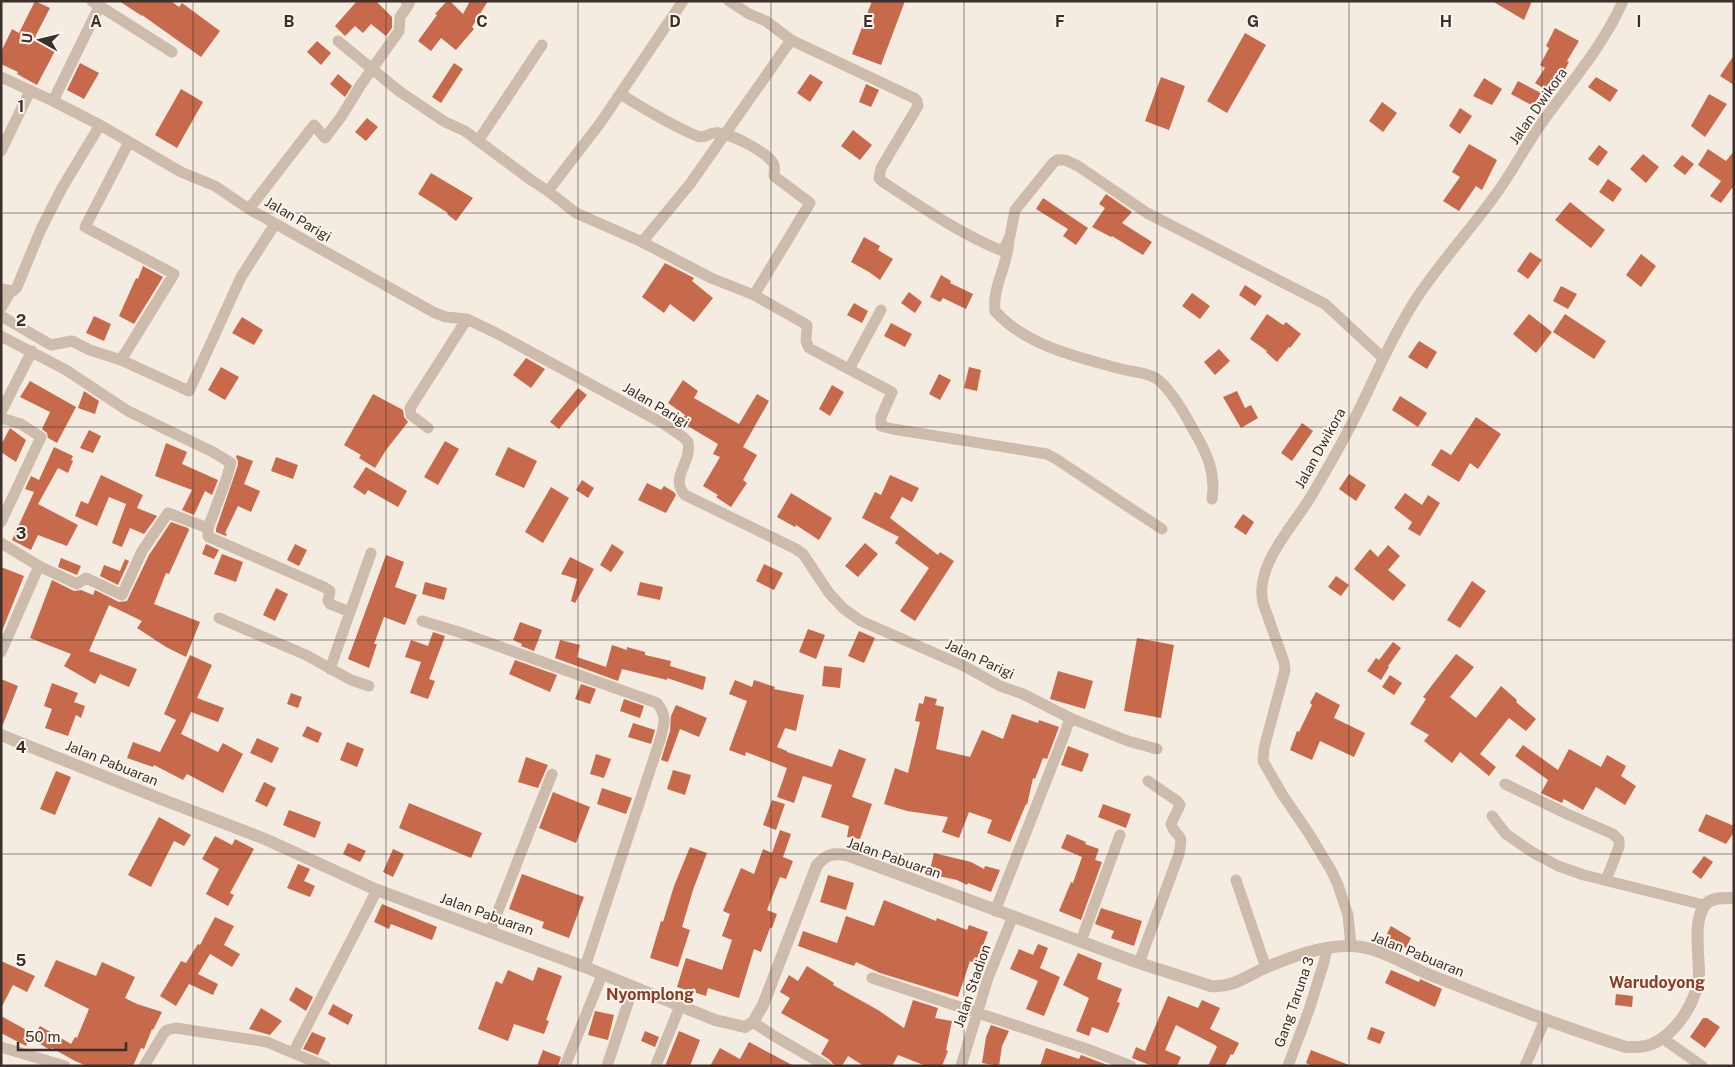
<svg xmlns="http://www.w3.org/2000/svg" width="1735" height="1067" font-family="'Public Sans',sans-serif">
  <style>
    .building { fill: #c76a4b }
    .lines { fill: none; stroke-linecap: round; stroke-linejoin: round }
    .minor { stroke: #cdbbac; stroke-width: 11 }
    .tertiary { stroke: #cdbbac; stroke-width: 12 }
    .grid { fill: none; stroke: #3b302b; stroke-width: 1; stroke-opacity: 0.55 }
    .labels { text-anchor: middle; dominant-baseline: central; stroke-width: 4; stroke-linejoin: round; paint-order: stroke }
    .street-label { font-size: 14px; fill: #3b302b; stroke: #fbf5ee }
    .quarter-label { font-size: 16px; font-weight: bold; fill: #8b3c22; stroke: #fbf5ee }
    .grid-label { font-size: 16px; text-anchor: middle; font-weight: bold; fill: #3b302b; stroke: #fbf5ee; stroke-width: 4; stroke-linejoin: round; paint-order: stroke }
  </style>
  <rect width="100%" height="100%" fill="#f4ebe1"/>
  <!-- building -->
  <path class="building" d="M35 1 50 8 35 37 56 49 37 85 17 74 18 72 1 64V52L12 29 19 33Z
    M119 1H171L179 7 182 3 220 31 201 57 142 15V16Z
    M357 1H376L392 17V28L386 36 371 24 363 33 355 26 345 36 335 26Z
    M447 1H450L463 14 470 1H488L472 27 474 29 456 50 441 38 431 51 418 41 437 15 435 14Z
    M872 1H905L881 65 852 54Z
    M1492 1H1532L1524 20Z
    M1555 28 1579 41 1567 61 1569 62 1559 81 1561 82 1551 93 1535 83 1545 68 1540 65 1549 48 1546 46Z
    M1245 33 1266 45 1227 113 1207 101Z
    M317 41 331 53 321 65 307 52Z
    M1734 55V85L1720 76Z
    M80 63 99 73 84 99 67 90Z
    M454 63 463 69 441 103 432 97Z
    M338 74 352 86 345 97 330 84Z
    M810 74 823 82 810 102 797 93Z
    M1161 77 1185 86 1169 130 1145 121Z
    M1596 77 1618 90 1610 102 1588 87Z
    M1484 78 1502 89 1492 105 1473 96Z
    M1518 81 1541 93 1533 106 1511 94Z
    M866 84 879 90 871 107 859 102Z
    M181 89 203 102 177 148 155 135Z
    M1709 94 1727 104 1705 137 1691 126Z
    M1382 102 1397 113 1383 132 1369 121Z
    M1460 108 1472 116 1460 134 1449 126Z
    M367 118 378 127 366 141 355 132Z
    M853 130 872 145 860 160 841 146Z
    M1469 144 1497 160 1482 190 1476 186 1459 211 1443 201 1460 177 1452 172Z
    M1599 145 1608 152 1598 166 1588 159Z
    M1708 149 1726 161 1734 151V190L1732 188 1721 203 1710 196 1721 181 1698 165Z
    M1643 154 1659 167 1646 183 1630 169Z
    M1682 155 1694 164 1685 175 1673 166Z
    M431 173 473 198 456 221 447 214 448 213 418 194Z
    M1608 179 1622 189 1613 202 1599 192Z
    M1106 194 1132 212 1122 223 1152 242 1143 255 1112 236 1111 237 1092 227 1105 208 1099 204Z
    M1043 198 1088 228 1076 245 1063 236 1068 229 1036 209Z
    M1570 202 1605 230 1591 248 1555 220Z
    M864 237 880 246 878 250 893 259 880 280 869 272 851 262Z
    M1530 252 1542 260 1528 279 1517 271Z
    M1641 254 1656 266 1641 287 1626 275Z
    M665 263 694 278 692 281 713 298 694 322 670 304 664 313 642 297Z
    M143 266 163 277 134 324 119 316 136 278 138 279Z
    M941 275 951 281 950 283 973 294 966 309 943 298 940 302 930 297Z
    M1245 285 1262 296 1255 306 1239 295Z
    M1561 286 1577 294 1568 309 1553 301Z
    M909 292 922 302 915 313 901 303Z
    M1192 293 1210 306 1200 319 1182 306Z
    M854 303 868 311 862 323 847 315Z
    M1267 314 1283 325 1286 322 1301 334 1290 348 1289 347 1277 362 1266 352 1267 351 1250 339Z
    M1529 314 1552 332 1536 353 1513 334Z
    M1565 314 1606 341 1594 359 1553 332Z
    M94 316 111 324 104 341 86 333Z
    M242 317 263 330 254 345 232 333Z
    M891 323 912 334 905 347 884 336Z
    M1419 341 1437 352 1427 369 1408 357Z
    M1219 349 1230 361 1215 375 1204 362Z
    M526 358 545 369 531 388 513 375Z
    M221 367 239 377 225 400 208 390Z
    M969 367 981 370 977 391 964 388Z
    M939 374 951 380 940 400 929 394Z
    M683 380 698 391 694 398 739 424 757 394 769 401 743 447 757 455 743 480 747 483 731 507 716 497 718 495 703 486 720 457 713 454 718 444 681 422 685 415 668 403Z
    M30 381 76 407 57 443 48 438 47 433 42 429 50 412 20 397Z
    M832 385 844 392 830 416 819 409Z
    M578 388 587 395 559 429 550 422Z
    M84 391 99 401 95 414 78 408Z
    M1237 391 1245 408 1251 405 1258 418 1241 428 1223 397Z
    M373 394 403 410 404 417 408 422 386 450 375 468 359 458 361 455 344 445Z
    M1400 396 1427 413 1418 427 1392 410Z
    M1476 417 1501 434 1478 469 1470 463 1459 482 1431 465 1441 449 1451 455Z
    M1302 423 1313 431 1292 461 1281 453Z
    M10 428 26 440 16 462 1 452V445Z
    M89 430 101 436 93 453 80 448Z
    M445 441 459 449 438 485 424 477Z
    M166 443 187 452 182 464 218 480 212 495 205 491 194 515 182 510 192 490 155 476Z
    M54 447 73 456 71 460 73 461 68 473 58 468 38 504 78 525 67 546 38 535 31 550 12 540 34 492 25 489 31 476 39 480Z
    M508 447 537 461 524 488 495 475Z
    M237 455 253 461 244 484 260 491 251 512 238 506 225 533 227 534 226 536 216 532V529L238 465V461L236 457Z
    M276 457 298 465 293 479 271 471Z
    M366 467 407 491 398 507 368 490 365 495 353 487Z
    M1349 474 1366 485 1356 501 1339 489Z
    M101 475 143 495 137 508 157 516 144 534 130 528 122 547 112 543 126 504 109 497 97 526 75 516 81 501 88 504Z
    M890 475 919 488 912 502 902 497 890 518 938 555 940 552 954 561 915 621 900 611 929 568 895 543 899 537 862 518 875 492 881 495Z
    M582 480 594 488 588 498 576 490Z
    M647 483 661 490 664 486 674 492 676 495 666 513 638 500Z
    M551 487 569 498 543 543 525 532Z
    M791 493 832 518 819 540 796 525 795 527 777 517Z
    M1405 493 1422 505 1428 495 1440 503 1420 536 1408 529 1412 522 1394 508Z
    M1243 514 1254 522 1246 535 1234 527Z
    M171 522 188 528 189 530 169 574 166 573 154 604 200 622 186 657 166 647 137 628 142 621 109 605 89 651 137 669 129 687 100 674 95 684 64 666 71 654 30 638 52 580 74 591 81 590 93 595 95 590 119 602 127 601 149 555Z
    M865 543 878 554 858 577 845 566Z
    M206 544 219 550 214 559 202 554Z
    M295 544 307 550 299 566 287 560Z
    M612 544 624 552 611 572 600 565Z
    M1388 545 1400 556 1388 570 1406 585 1393 601 1354 569 1370 549 1378 557Z
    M222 554 243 562 236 582 214 574Z
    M386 555 404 562 395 587 417 595 405 625 384 617 374 644H377L369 668 348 659Z
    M570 557 594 569 575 603 571 601 577 579 561 574Z
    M61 558 81 566 77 575 58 567Z
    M125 559 129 561 118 585 100 576 104 565 120 571Z
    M764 564 783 573 774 590 756 581Z
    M1 567 24 576 2 631H1Z
    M1336 576 1349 585 1341 596 1328 587Z
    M1472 581 1486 591 1460 628 1447 620Z
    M425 582 447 588 444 600 422 594Z
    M640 582 663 587 660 600 637 595Z
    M276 588 288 594 275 621 263 615Z
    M520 622 542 630 534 651 521 646 522 644 513 640Z
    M808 629 825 635 816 659 799 652Z
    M859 631 875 638 864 663 848 656Z
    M433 632 445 636 429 679 435 681 428 699 410 693 421 662 405 657 411 640 428 646Z
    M1137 638 1174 645 1161 718 1124 711Z
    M560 640 580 645 577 657 606 667 612 645 627 650V647L645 652V655L671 661 670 666 706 677 703 690 667 678V680L622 669 618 681 555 658Z
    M1393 642 1401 648 1388 666 1389 667 1381 680 1367 671 1376 658 1379 660Z
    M1456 654 1474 667 1450 697 1476 718 1501 686 1517 700 1516 702 1536 719 1526 731 1509 718 1480 754 1496 767 1489 776 1460 752 1452 763 1424 741 1429 735 1410 724 1426 699 1423 697Z
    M190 655 212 665 197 698 224 708 218 722 191 712 181 734 218 752 223 743 243 754 223 793 187 774 183 780 154 765 153 767 127 758 133 742 160 752 176 720 164 714Z
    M515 660 557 675 550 692 509 674Z
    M824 666 842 668 840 688 822 686Z
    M1058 671 1093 681 1085 709 1050 699Z
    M1390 675 1402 683 1394 695 1382 687Z
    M1 679 18 686 2 727H1Z
    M735 680 752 687 754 680 775 687 774 689 804 695 796 731 785 728 777 747 787 751V752L832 767 839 749 866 759 852 797 872 804 860 839 847 837 849 826 821 817 832 785 803 776 794 803 777 797 787 768 746 752 745 756 729 750 747 701 729 694Z
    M52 683 78 693 74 702 85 706 81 718 76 715 68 736 45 728 52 709 44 706Z
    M581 684 596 689 590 704 575 699Z
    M1316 692 1340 705 1334 718 1365 733 1354 757 1320 741 1312 760 1290 750 1297 731 1299 732 1312 705 1310 703Z
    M291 693 302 697 298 708 287 704Z
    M925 696 937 699 935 705 944 707 936 749 970 757 982 730 1003 739 1012 714 1038 723 1039 720 1059 727 1047 759 1043 758 1035 779 1033 778 1027 805 1026 804 1010 842 987 833 992 820 969 812 959 838 942 832 948 817 907 811 884 804 895 768 908 773 920 722 915 721 919 703 923 704Z
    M624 699 644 706 640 718 620 711Z
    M676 705 707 718 699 737 680 729 668 762 661 760 670 731 671 716Z
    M633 723 655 730 651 744 628 737Z
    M307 726 322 733 318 743 302 736Z
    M257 738 279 748 272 763 250 753Z
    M347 742 364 749 357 767 340 760Z
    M1523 745 1558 770 1569 749 1601 767 1607 755 1626 766 1621 776 1636 786 1625 805 1596 787 1583 810 1564 799 1562 803 1541 793 1548 780 1515 756Z
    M1068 746 1089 754 1082 772 1061 765Z
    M596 754 611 759 604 778 590 774Z
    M526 757 548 765 538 788 518 782Z
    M673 770 691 775 685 795 667 789Z
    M56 771 71 777 55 815 40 809Z
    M264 782 276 788 267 807 255 801Z
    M602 788 632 798 626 814 597 804Z
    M553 792 590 807 576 843 539 828Z
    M772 800 785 804 776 830 763 825Z
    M409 803 482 833 471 858 399 828Z
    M1103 804 1131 814 1126 828 1098 817Z
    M289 810 321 822 315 838 283 825Z
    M1706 814 1734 826V832L1726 844 1698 831Z
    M159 817 191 835 184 846 174 841 151 887 128 875Z
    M780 830 791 834 783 857 793 861 786 879 780 877 767 910 777 914 772 928H770L761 952 754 949 739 998 708 988 706 996 677 987 686 958 722 970 732 940 722 936 730 914 723 911 741 868 754 874 763 849 772 853Z
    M1067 834 1086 842 1085 844 1099 849 1095 860 1102 862 1081 920 1059 911 1071 882 1073 883 1082 857 1061 848Z
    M215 836 232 845 235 839 254 849 230 893 234 895 228 906 206 894 219 869 202 859Z
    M348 843 366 851 360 862 343 854Z
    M690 847 707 853 693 890 682 927 690 930 678 967 650 958 661 921 663 922 674 886Z
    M393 849 404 854 393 877 383 872Z
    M934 853 971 862 984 869 985 866 1000 870 991 892 968 883 967 885 957 880 929 874Z
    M1704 856 1713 862 1701 879 1692 872Z
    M298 864 310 869 304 881 315 886 310 897 287 888Z
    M522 874 584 897 569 938 542 928 544 922 509 909Z
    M828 875 854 883 846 910 820 902Z
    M884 900 936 921 937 918 967 930 969 925 988 932 976 964 970 961 958 997 880 973 856 962 854 966 798 946 803 931 837 943 846 916 874 926Z
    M382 904 437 927 432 940 391 924 389 929 374 922Z
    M1101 908 1142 921 1134 946 1111 938 1114 931 1095 924Z
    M215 917 234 926 224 945 240 954 232 967 210 954 198 974 218 984 213 995 189 984 176 1006 160 996 181 961 186 963 198 944 200 945Z
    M1391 926 1411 938 1406 948 1397 943 1395 945 1384 939Z
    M1038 944 1048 948 1040 968 1060 977 1044 1016 1026 1009 1038 981 1010 969 1019 949 1033 955Z
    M1078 953 1102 963 1097 979 1122 989 1117 1002 1120 1003 1108 1033 1092 1027 1089 1036 1076 1031 1089 998 1063 985Z
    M56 960 96 976 102 962 135 977 125 998 137 1004 162 1012 153 1030 152 1029 144 1049 141 1048 133 1066H87L75 1061 52 1048 50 1050 32 1039 40 1026 71 1044 75 1037 77 1038 89 1009 44 986Z
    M1 961 35 976 27 992 13 985 1 1008Z
    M807 966 834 983 833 985 878 1010 904 1028 913 1000 938 1008 935 1018 952 1021 946 1050 948 1051 942 1066H926L898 1055 892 1066H864L848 1056 842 1066H837L833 1064 830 1060 821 1054 829 1040 781 1013 790 998 780 992 789 975 798 981Z
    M538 967 562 976 546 1020 549 1021 544 1034 514 1024 508 1041 478 1029 496 981 502 984 508 970 533 981Z
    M1391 970 1419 982 1420 979 1442 989 1435 1007 1385 983Z
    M296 987 313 997 306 1011 289 1000Z
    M1616 994 1633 996 1632 1007 1615 1005Z
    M1168 996 1198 1008 1202 1000 1220 1008 1210 1029 1239 1043 1233 1055 1231 1054 1225 1066H1208L1217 1047 1215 1045 1176 1025 1165 1050 1181 1057 1177 1066H1152L1132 1058 1136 1047 1145 1051Z
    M333 1004 353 1015 348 1025 328 1014Z
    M261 1008 282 1021 270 1035 249 1029Z
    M595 1011 614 1015 608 1040 588 1035Z
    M1 1016 32 1033 26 1046 1 1033Z
    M1703 1018H1707L1720 1027 1705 1048 1690 1037Z
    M991 1025 1009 1031 1002 1046 999 1066 982 1063 986 1037Z
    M1371 1027 1385 1032 1380 1044 1367 1039Z
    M645 1031 659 1037 655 1047 641 1041Z
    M679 1031 700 1040 690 1066H665Z
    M312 1032 326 1038 318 1055 303 1049Z
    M749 1042 794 1066H710L720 1048 740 1059Z
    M1046 1048 1079 1059 1081 1055 1110 1066H1040Z
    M543 1050 561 1057 558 1066H537Z
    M1311 1050 1349 1065V1066H1312L1306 1063Z"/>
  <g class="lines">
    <!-- minor -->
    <path class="minor" d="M92 1 172 52
      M729 1 749 14 766 21 791 40 914 98 917 101 918 106 881 168 879 178 883 182C920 206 959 233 1000 250L1004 249 1010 236 1015 210 1053 163 1057 160H1065L1078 166 1147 213 1325 304 1382 357
      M338 41 399 91 445 122 465 131 531 180 548 191 576 213 642 242 711 278 754 295 807 325 806 341 809 348 892 392 881 417V426L893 429 1047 454 1056 459 1162 529
      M1 77 53 101 100 125 181 172 215 186 249 209 435 313 446 317 467 319 496 333 664 424 683 437 688 442C692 464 669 477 685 495L796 549 803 554 829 593 844 609 861 621 964 666 1000 686 1023 694 1070 718 1065 733 995 911
      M620 94C645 109 670 125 697 136 706 139 707 133 715 133 727 131 770 153 774 165 775 168 774 172 774 176L810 203 754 295
      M53 101 100 5
      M478 141 542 45
      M1 151 30 91
      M548 191 601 122 683 1
      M249 209 314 125 325 138 341 117 362 83 399 31 400 17 409 4 406 1
      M1009 240C1008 265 992 287 995 311 1026 346 1078 357 1121 369 1132 372 1147 372 1157 379 1171 389 1186 416 1194 431 1207 453 1216 473 1212 499
      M642 242 690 184 791 40
      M1 289 13 291 17 287 41 229 62 188 100 125
      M1 308 11 291
      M1 316 51 345 72 341 90 350 121 360 189 391 241 277 275 224
      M1 336 66 370 128 411 213 452 231 463 226 480 208 528 168 513 142 551 122 595 86 578 77 584 39 566 1 652
      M121 360 174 274 85 227 129 142
      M849 369 881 310
      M1 412 32 351
      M1 418 21 424 41 437 1 522
      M428 428 411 415 410 408 467 319
      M208 528V536L209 537 324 587 330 591 328 601 330 604 350 612 330 669
      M1 543 39 566
      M350 612 371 553
      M219 618 306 655 351 680 369 686
      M422 621 459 632 657 703C668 717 664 724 660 740L585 967
      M1070 718 1128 741 1157 749
      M1505 784 1567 814 1613 834 1619 840V847L1606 880
      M1492 816 1506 834 1532 852 1558 866 1584 875 1704 905
      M1236 880 1266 968
      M490 931 552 774
      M1081 941 1120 835
      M1351 946 1348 915 1338 885 1331 870 1308 832 1282 794 1263 761 1264 748 1285 670 1284 662 1263 603C1254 564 1295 525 1313 493 1332 461 1351 427 1367 393 1382 361 1397 329 1416 299 1440 263 1469 231 1494 197 1513 171 1527 143 1546 117 1573 80 1604 44 1623 1
      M1139 963 1179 854C1184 829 1177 841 1171 824L1180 805 1177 801 1148 781
      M872 978 1087 1049 1131 1066
      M753 1022 774 1036 826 1066
      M1662 1038 1702 1066
      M1 1047 65 1066
      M293 1053 325 1066
      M656 1065 680 1006
      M144 1066 164 1033 167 1030 176 1028 267 1042 293 1053 377 890
      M565 1066 602 975
      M607 1066 633 988
      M961 1066 988 978 1013 916
      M1288 1066 1309 1010 1324 962 1327 948
      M1525 1066 1545 1020"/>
    <!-- tertiary -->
    <path class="tertiary" d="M1 735 161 799 265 839 377 890 585 967 715 1020 745 1027 753 1022 763 1005 817 865C827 854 833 853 847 855L1139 963 1211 986C1233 988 1248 975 1267 967 1294 956 1323 945 1352 946 1376 947 1397 960 1419 970 1429 975 1440 979 1451 983 1508 1006 1566 1028 1626 1047 1635 1047 1644 1048 1652 1044 1677 1033 1698 1000 1699 973 1699 956 1693 919 1705 905 1712 897 1724 898 1734 898"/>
  </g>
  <!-- grid -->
  <path class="grid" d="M193 1V1066M386 1V1066M578 1V1066M771 1V1066M964 1V1066M1157 1V1066M1349 1V1066M1542 1V1066M1 213H1734M1 427H1734M1 640H1734M1 854H1734"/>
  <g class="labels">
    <!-- street labels -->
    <g class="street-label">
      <text transform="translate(1538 106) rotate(-55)">Jalan Dwikora</text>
      <text transform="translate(298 219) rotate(30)">Jalan Parigi</text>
      <text transform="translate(656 405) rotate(31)">Jalan Parigi</text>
      <text transform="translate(1320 448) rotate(-61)">Jalan Dwikora</text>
      <text transform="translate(980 659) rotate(25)">Jalan Parigi</text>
      <text transform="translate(112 763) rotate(22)">Jalan Pabuaran</text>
      <text transform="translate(894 858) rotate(19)">Jalan Pabuaran</text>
      <text transform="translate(487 914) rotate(20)">Jalan Pabuaran</text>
      <text transform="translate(1418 954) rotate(22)">Jalan Pabuaran</text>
      <text transform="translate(972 986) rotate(-71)">Jalan Stadion</text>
      <text transform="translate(1294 1002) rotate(-71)">Gang Taruna 3</text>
    </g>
    <!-- quarter labels -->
    <g class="quarter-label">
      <text x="1657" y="982">Warudoyong</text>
      <text x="650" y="994">Nyomplong</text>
    </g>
  </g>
  <g class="grid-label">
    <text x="96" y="27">A</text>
    <text x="289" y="27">B</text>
    <text x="482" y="27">C</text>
    <text x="675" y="27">D</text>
    <text x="868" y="27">E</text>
    <text x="1060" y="27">F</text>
    <text x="1253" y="27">G</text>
    <text x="1446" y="27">H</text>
    <text x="1639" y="27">I</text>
    <text x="21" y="112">1</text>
    <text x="21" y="326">2</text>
    <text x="21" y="539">3</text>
    <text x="21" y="753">4</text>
    <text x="21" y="966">5</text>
  </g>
  <!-- border -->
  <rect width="1735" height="1067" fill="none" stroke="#3b302b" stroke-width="5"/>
  <!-- north arrow -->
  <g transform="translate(40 40) rotate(278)" stroke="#fbf5ee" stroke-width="4" paint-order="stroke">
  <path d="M0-4L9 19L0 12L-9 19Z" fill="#3b302b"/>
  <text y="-8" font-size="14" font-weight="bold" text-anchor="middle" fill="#3b302b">U</text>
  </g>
  <!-- scale -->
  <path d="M18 1042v8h108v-8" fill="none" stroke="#3b302b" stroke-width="2.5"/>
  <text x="25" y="1042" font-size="15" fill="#3b302b" stroke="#fbf5ee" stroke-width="4" paint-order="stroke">50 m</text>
</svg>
